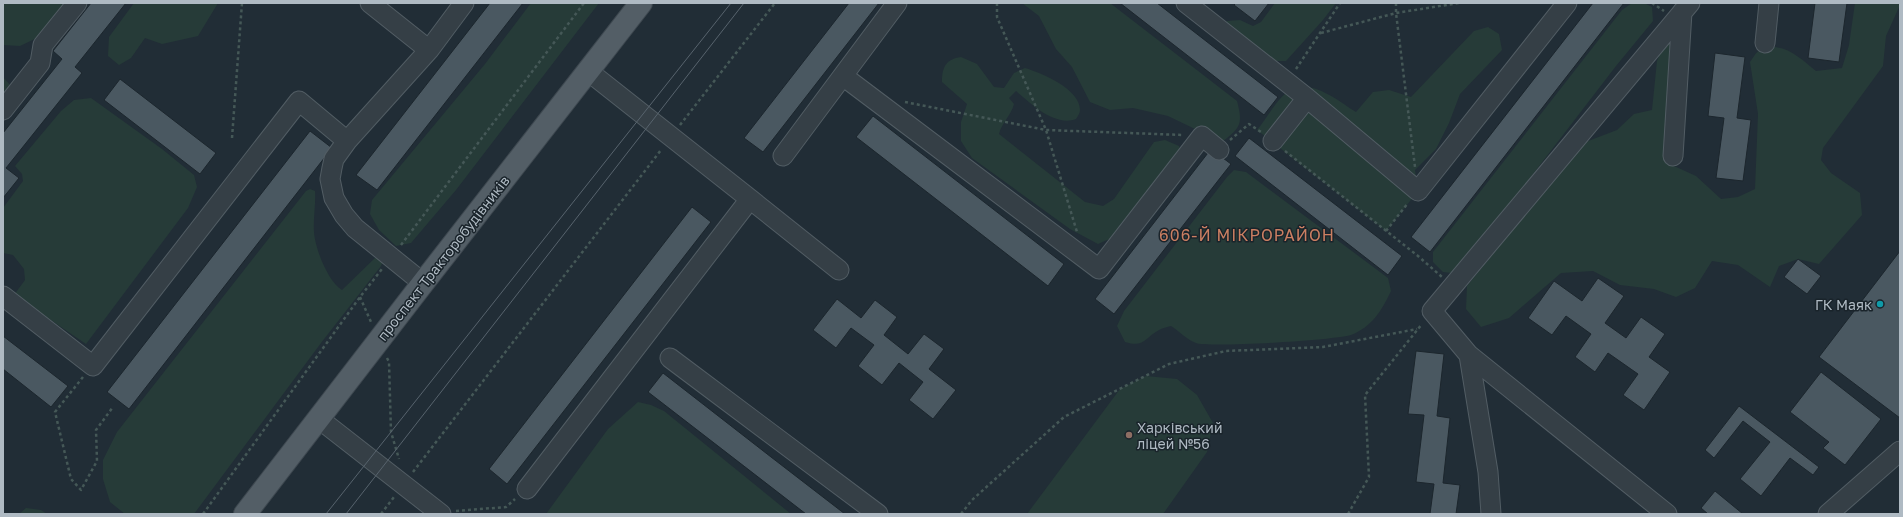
<svg xmlns="http://www.w3.org/2000/svg" width="1903" height="517" font-family="'Golos Text',sans-serif">
  <style>
    .green { fill: #263b38 }
    .building { fill: #4a5861; stroke: #1c262d }
    .lines { fill: none; stroke-linecap: round; stroke-linejoin: round }
    .minor-casing { stroke: #525d64; stroke-width: 21 }
    .major-casing { stroke: #3e4850; stroke-width: 24 }
    .path { stroke: #455857; stroke-width: 2.5; stroke-dasharray: 3 3; stroke-linecap: butt }
    .minor { stroke: #353f46; stroke-width: 19 }
    .major { stroke: #535e66; stroke-width: 22 }
    .tram { stroke: #57636d; stroke-width: 1 }
    .culture-dot { fill: #0f9aa8; stroke: #1a242b; stroke-width: 1.5 }
    .education-dot { fill: #8d6e63; stroke: #1a242b; stroke-width: 1.5 }
    .labels { text-anchor: middle; dominant-baseline: central; stroke-width: 3; stroke-linejoin: round; paint-order: stroke }
    .street-label { font-size: 14px; fill: #afbac3; stroke: #1a242b }
    .poi-label { font-size: 14px; fill: #afbac3; stroke: #1a242b; text-anchor: end }
    .quarter-label { font-size: 16px; letter-spacing: 1px; fill: #cb7f62; stroke: #1a242b }
  </style>
  <rect width="100%" height="100%" fill="#212d36"/>
  <!-- green -->
  <path class="green" d="M3 3H68L43 35 20 46 3 45Z
    M134 3H218L198 36 162 44 145 38 131 58 119 65 108 56 109 37Z
    M531 3H599L456 190 411 243 396 246 379 230 370 214 372 200 485 64Z
    M1022 3H1110L1237 101C1243 124 1241 127 1222 142L1168 116 1133 108 1110 110 1090 102 1072 67 1056 49 1039 16Z
    M1275 3H1336L1323 20 1286 61H1265L1225 26 1227 21 1240 20 1253 26 1261 22Z
    M1632 3H1644L1652 7 1653 21 1616 66 1500 217 1452 273 1443 272 1433 262V252L1622 10Z
    M1855 3H1900V5L1886 36 1883 66 1823 148 1821 160 1831 173 1860 193 1862 215 1819 264 1798 259 1779 266 1770 287 1738 265 1712 261 1695 288 1676 297 1654 289 1620 285 1593 271 1561 273 1509 318 1481 327 1466 309 1467 286 1583 143 1617 130 1634 114 1652 110 1657 61 1666 39 1675 42 1664 154 1674 166 1696 176 1721 199 1738 197 1755 189 1758 114 1750 62C1753 58 1756 52 1760 50 1782 40 1800 58 1816 71L1842 68 1849 45Z
    M1488 27 1499 34 1502 50 1460 94 1449 123 1436 149 1415 170 1418 191 1386 231 1257 130C1266 119 1276 101 1286 93 1308 75 1337 100 1356 112L1373 92 1389 90 1411 97 1474 31Z
    M961 57 977 64 994 87 1004 88 1014 73 1025 68C1042 73 1080 89 1080 110 1080 113 1078 116 1076 119 1055 127 1031 104 1016 91L1009 98 1014 104C1011 116 1002 122 999 134L1085 202 1103 206 1114 199 1154 142 1165 140 1179 146 1182 157 1116 236 1098 244 1070 229 972 158 961 141V122L967 104 942 82C942 67 946 59 961 57Z
    M3 77 11 86 3 99Z
    M91 98 162 149 194 175 197 187 188 208 86 344 14 295 25 280 24 269 13 255 3 253V208L23 181 22 174 15 166 61 111 74 100Z
    M1234 170 1246 172 1388 278 1391 291C1382 310 1372 327 1351 335 1336 340 1209 348 1196 343 1187 340 1179 331 1171 326 1167 327 1162 328 1159 330 1144 338 1145 348 1125 342L1117 326 1124 311 1227 177Z
    M310 189 315 191C316 204 313 218 314 232 315 248 328 282 342 290L376 257 383 261 381 266 321 343 194 514H125L110 502 103 479V460L117 432 306 191Z
    M1146 376 1177 379 1197 395 1213 423 1207 452 1163 514H1027L1120 389Z
    M638 402 651 405 664 411 791 514H546L608 429Z
    M26 508 41 510 47 514H19Z"/>
  <!-- building -->
  <path class="building" d="M91 3H126L75 67 82 73 6 168 19 178 3 198V133L62 59 53 51Z
    M490 3H523L377 190 356 175Z
    M849 3H879L763 152 744 138Z
    M1120 3H1157L1278 97 1264 115Z
    M1236 3H1269L1255 21 1234 5Z
    M1593 3H1624L1430 252 1411 237Z
    M1815 3H1847L1839 62 1808 58Z
    M1715 53 1745 57 1737 118 1751 120 1743 181 1716 178 1724 118 1708 116Z
    M120 79 216 153 200 174 104 100Z
    M873 116 1064 264 1048 286 856 137Z
    M310 131 332 148 129 409 107 392Z
    M1249 138 1402 256 1388 275 1235 156Z
    M1211 149 1231 164 1114 314 1095 299Z
    M692 207 711 222 507 484 489 469Z
    M1900 251V418L1819 357Z
    M1798 259 1821 276 1807 294 1784 277Z
    M1598 278 1624 296 1605 323 1626 338 1641 317 1665 334 1649 357 1670 372 1644 410 1623 395 1638 374 1608 353 1595 372 1575 357 1591 334 1566 316 1552 335 1528 318 1554 281 1582 301Z
    M837 299 861 318 875 300 897 317 884 335 908 354 924 334 944 349 929 369 956 390 933 419 909 400 923 382 899 363 882 385 858 366 874 345 851 328 836 348 813 330Z
    M3 336 68 386 51 407 3 369Z
    M1416 351 1444 354 1437 416 1450 418 1443 483 1460 485 1456 514H1430L1434 484 1416 482 1424 415 1408 414Z
    M1821 372 1881 419 1845 465 1823 448 1829 442 1790 412Z
    M663 373 771 457 845 514H806L648 392Z
    M1739 406 1819 467 1813 475 1790 458 1761 496 1740 479 1770 442 1743 421 1714 458 1705 450Z
    M1715 491 1743 514H1708L1701 508Z"/>
  <g class="lines">
    <!-- minor casing -->
    <g class="minor-casing">
      <path id="minor" d="M370 3 429 50
        M1186 3 1307 98 1273 141
        M1765 43 1769 3
        M843 76 1099 269 1202 136 1219 150
        M1307 98 1418 191 1567 3
        M3 110 40 63 43 45 77 3
        M783 156 897 3
        M1673 156 1682 12
        M750 199 839 270
        M423 283 355 228 344 215 334 198 330 179 332 168 334 159 347 141 429 50 464 3
        M3 296 93 366 299 101 347 141
        M1469 355 1432 311 1690 3
        M670 358 878 514
        M318 418 441 514
        M527 489 750 199 588 71
        M1491 514 1488 472 1469 355 1667 514
        M1828 514 1900 451"/>
    </g>
    <!-- major casing -->
    <g class="major-casing">
      <path id="major" d="M245 514 423 283 641 3"/>
    </g>
    <!-- path -->
    <path class="path" d="M997 3V17L1046 130 1077 232
      M1396 3V13L1415 167
      M1652 3 1664 11
      M1321 33 1396 13 1459 3
      M1296 69 1340 3
      M905 102 1046 130 1183 135
      M680 125 775 3
      M232 138 242 3
      M1230 140 1249 124 1261 132
      M1285 151 1418 256 1442 277
      M1386 231 1408 203
      M401 245 584 3
      M360 297 371 322
      M387 358 389 362 391 432 399 459
      M83 377 55 412 71 479 81 490 97 461 96 430 113 407
      M413 472 661 150
      M456 511 506 507 515 499
      M203 514 360 297 382 269
      M381 514 394 497
      M961 514 972 500 1064 417 1169 364 1226 351 1323 347 1417 329
      M1348 514 1369 477 1365 395 1422 324"/>
    <!-- minor -->
    <use href="#minor" class="minor"/>
    <!-- major -->
    <use href="#major" class="major"/>
    <!-- tram -->
    <path class="tram" d="M326 514 731 3
      M346 514 744 3"/>
  </g>
  <!-- markers -->
  <circle class="culture-dot" cx="1880" cy="304" r="4"/>
  <circle class="education-dot" cx="1129" cy="435" r="4"/>
  <g class="labels">
    <!-- street labels -->
    <g class="street-label">
      <text transform="translate(443 258) rotate(-52)">проспект Тракторобудівників</text>
    </g>
    <!-- poi labels -->
    <g class="poi-label">
      <text x="1872" y="304">ГК Маяк</text>
      <text x="1137" y="427" text-anchor="start">Харківський<tspan x="1137" dy="16">ліцей №56</tspan></text>
    </g>
    <!-- quarter labels -->
    <g class="quarter-label">
      <text x="1247" y="235">606-Й МІКРОРАЙОН</text>
    </g>
  </g>
  <!-- border -->
  <rect width="1903" height="517" fill="none" stroke="#afbac3" stroke-width="8"/>
</svg>
